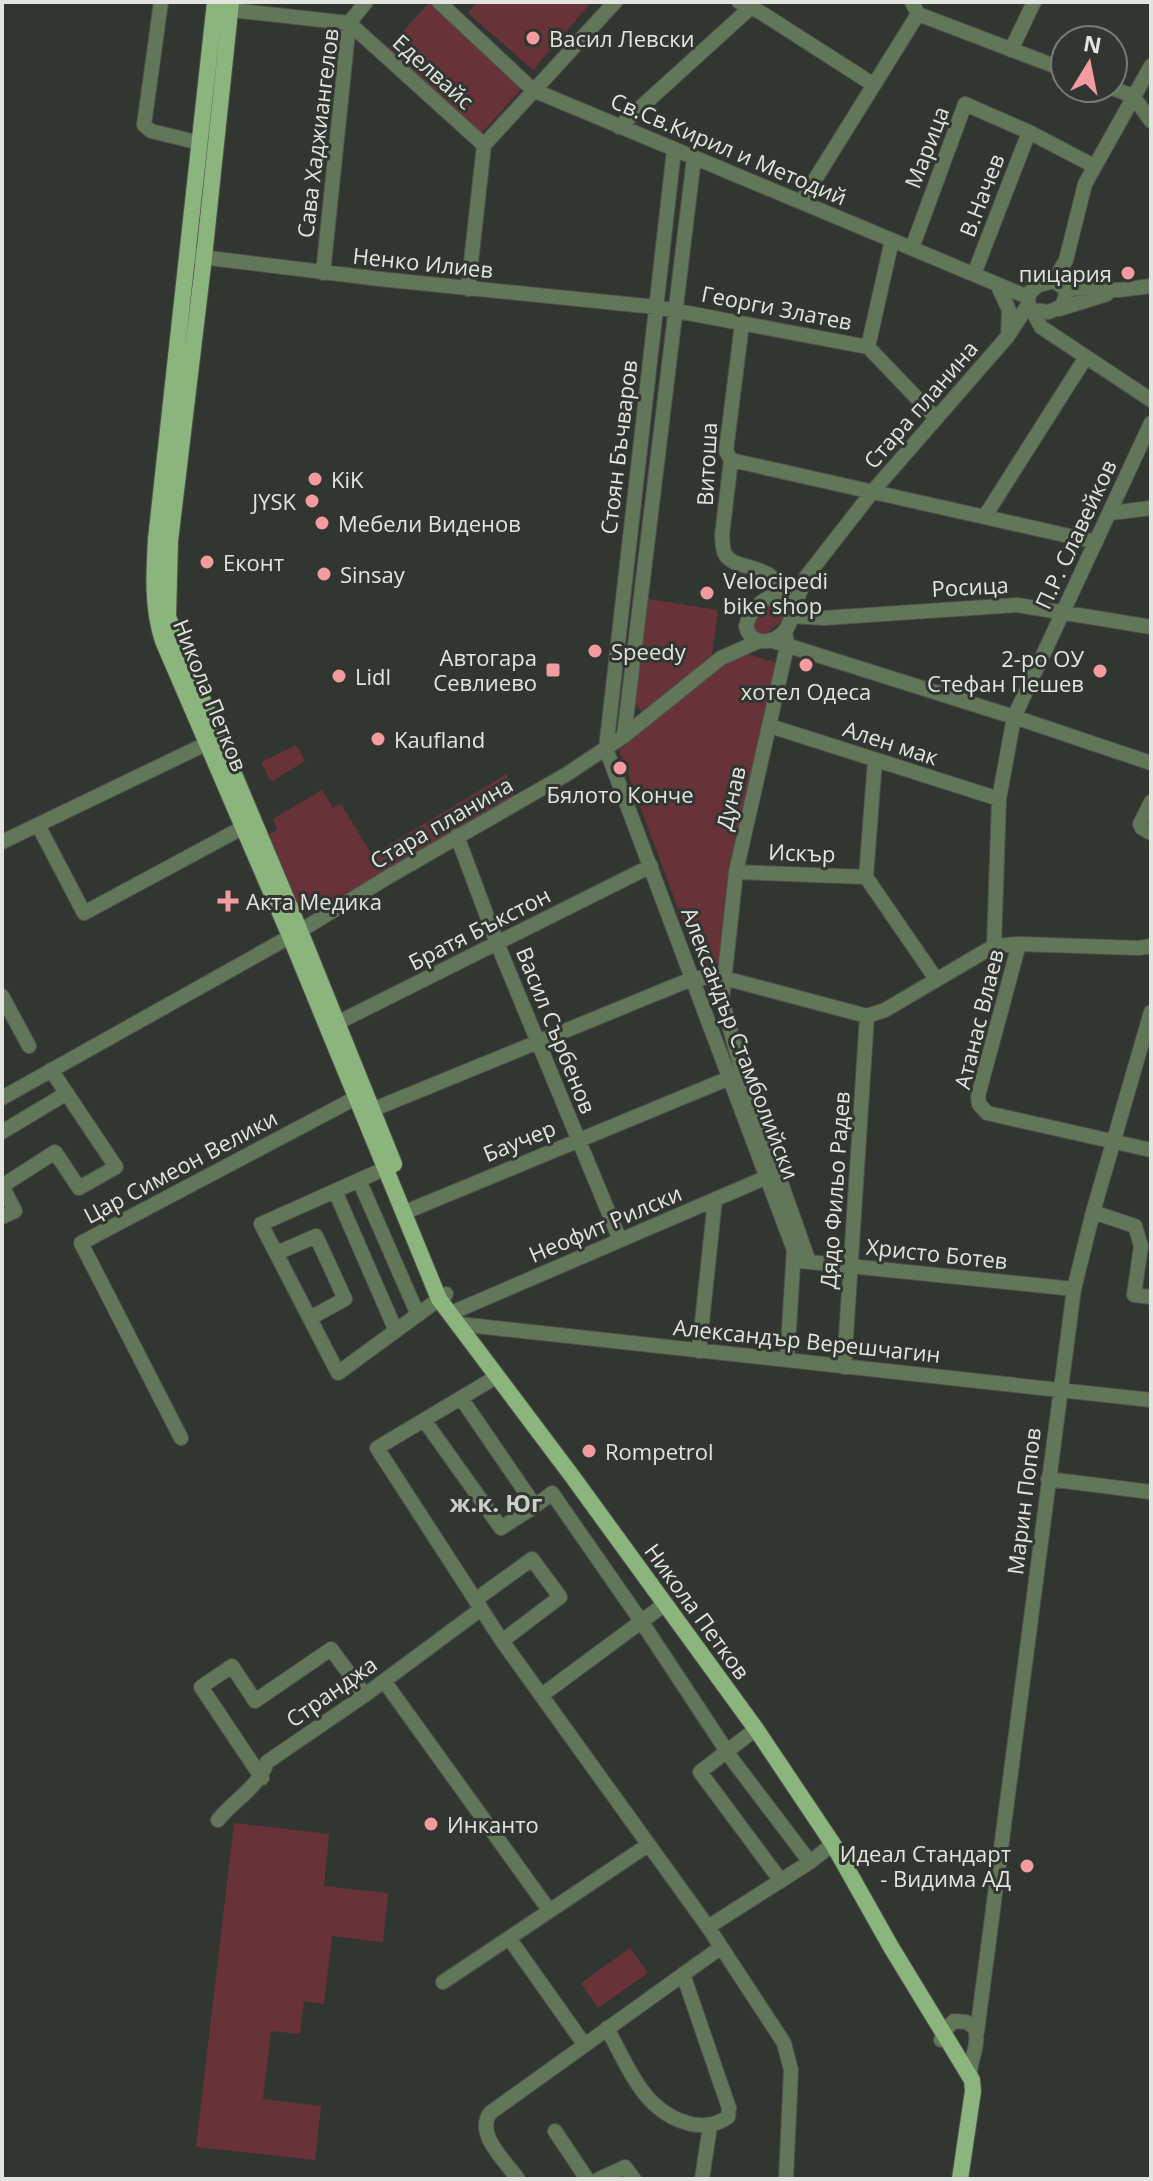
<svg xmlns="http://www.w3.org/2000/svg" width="1153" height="2181" font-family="'Open Sans',sans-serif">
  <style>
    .green { fill: #673338 }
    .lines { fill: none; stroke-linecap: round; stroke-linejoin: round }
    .minor-casing { stroke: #4e524c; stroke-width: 16 }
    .major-casing { stroke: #4e524c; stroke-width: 18 }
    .minor { stroke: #62765a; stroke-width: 14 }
    .major { stroke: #8cb57d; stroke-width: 16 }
    .poi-dot { fill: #f49aa1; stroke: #323630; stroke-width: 3 }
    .labels { text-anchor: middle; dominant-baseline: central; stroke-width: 6; stroke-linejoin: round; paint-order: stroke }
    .poi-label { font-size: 22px; fill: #e2e4e0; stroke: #323630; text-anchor: start }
    .street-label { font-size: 22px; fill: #e2e4e0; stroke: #323630 }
    .neighbourhood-label { font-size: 24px; font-weight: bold; fill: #cbd0c8; stroke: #323630 }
  </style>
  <rect width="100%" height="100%" fill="#323630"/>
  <!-- green -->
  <path class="green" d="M430 2H433L525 85 478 137 384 52Z
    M477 2H586L589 5 533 70 468 13Z
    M648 599 718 610 711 661 642 712 634 702Z
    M772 604 785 610 784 619 764 635 756 633 752 626 754 620Z
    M738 652 782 664 725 963 699 965 619 750Z
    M296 745 305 761 274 780H270L261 762Z
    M507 774 514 796 310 914 296 908 266 836 277 830 273 819 322 790 333 808 341 804 372 855Z
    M234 1823 329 1834 324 1886 388 1893 383 1942 332 1936 324 2004 304 2001 300 2034 271 2031 263 2099 321 2106 315 2160 196 2147Z
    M630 1948 648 1973 598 2008 581 1983Z"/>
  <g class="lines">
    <!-- minor casing -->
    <g class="minor-casing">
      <path id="minor" d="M161 2 144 125 151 131 200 143
        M439 2 533 90 1028 297
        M739 2 760 12 874 85
        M912 2 918 14 1065 70
        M222 9 349 23 484 145
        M1011 50 1034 2
        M1112 88 1133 96 1151 121
        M619 127 749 9
        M674 150 606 749 794 1250 787 1360
        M801 202 918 14
        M912 248 965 104 1029 132 1094 166
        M193 256 380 279 656 307 868 347 936 418
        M323 273 349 23 366 2
        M974 274 1029 132
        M1054 281 1066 260 1085 184 1151 66
        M1054 281 1064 288 1066 295 1062 306 1049 312 1032 310 1028 305 1029 293 1039 285Z
        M997 284 1009 310 1008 336
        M1064 288 1119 290 1151 286
        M468 289 484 145 615 2
        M1059 309 1107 294
        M1032 310 1041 327 1151 400
        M742 324 726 451 731 460 722 535C723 541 722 549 725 554 735 573 774 559 785 598
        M868 347 892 240
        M731 460 1096 542
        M1111 513 1151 508
        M985 516 1086 357
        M780 595 789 601 793 609C791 617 790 627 783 633 770 645 750 645 746 626 750 610 763 596 780 595Z
        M793 609 806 577 873 491 1008 336 1028 305
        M791 616 824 618 1017 605 1151 627
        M785 630 787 646 736 872 722 1000 742 1072 809 1262
        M770 640 1014 717 1151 763
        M770 726 999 799
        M624 736 694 158
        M875 760 866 877 936 979
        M1151 802 1140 824 1142 828 1151 833
        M38 825 84 913 253 822
        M457 836 497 943 620 1240
        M2 842 214 740
        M736 872 866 877
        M1019 944 978 1096 979 1104 987 1113 1151 1150
        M994 946 999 799 1014 717 1151 423
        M2 996 29 1046
        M329 1027 651 866
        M2 1098 300 931 388 877 567 774 624 736 721 658 759 641
        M362 1114 694 978H724L867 1016 885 1010 994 946 1019 944 1139 948 1151 946
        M2 1132 67 1093
        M384 1169 261 1224 338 1373 446 1294
        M359 1180 418 1315
        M335 1191 396 1331
        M1093 1212 1135 1226 1141 1246 1134 1295 1151 1297
        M403 1213 739 1074
        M2 1217 15 1211 2 1186 55 1152 79 1188 116 1167 51 1070
        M277 1253 316 1236 345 1299 310 1318
        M800 1261 1074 1289
        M451 1313 774 1174
        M459 1324 1151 1400
        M699 1351 715 1199
        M844 1367 867 1016
        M496 1377 377 1448 502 1641 708 1927 784 2043 791 2070 786 2179
        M461 1398 535 1506 552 1493 641 1621 734 1762 810 1862
        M424 1420 501 1528 535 1506
        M181 1438 81 1243 365 1093
        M1048 1479 1151 1492
        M475 1600 532 1559 560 1597 502 1641
        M384 1681 549 1910
        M542 1695 665 1604
        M756 1729 700 1772 781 1881
        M262 1778 201 1687 232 1666 255 1701 331 1649 365 1695
        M218 1820C234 1800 259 1787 267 1762L365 1695 481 1609
        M708 1927 810 1862 833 1844
        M509 1938 648 1845
        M443 1982 509 1938 584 2044
        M607 2028C619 2050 635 2087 654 2104 674 2122 704 2134 728 2117L729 2108 683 1974
        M977 2032 1074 1289 1093 1212 1151 1012
        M941 2040 944 2031 954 2021 966 2022 974 2027C981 2041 970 2059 970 2075
        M555 2131 587 2179
        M518 2179C506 2162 475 2134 490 2113L720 1948
        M599 2179 625 2167 634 2179
        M702 2179 710 2126"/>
    </g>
    <!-- major casing -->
    <g class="major-casing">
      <path id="major" d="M215 2 156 539C154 575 152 607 163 641L290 936 439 1299 572 1476 756 1729 833 1844 891 1947 972 2080 973 2091 960 2179
        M231 2 204 257 170 541 168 617 300 931 394 1164"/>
    </g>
    <!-- minor -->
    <use href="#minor" class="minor"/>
    <!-- major -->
    <use href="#major" class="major"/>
  </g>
  <!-- markers -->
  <g class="poi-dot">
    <circle cx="533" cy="38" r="8"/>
    <circle cx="1128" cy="273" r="8"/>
    <circle cx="315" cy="479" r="8"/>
    <circle cx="312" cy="501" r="8"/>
    <circle cx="322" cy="523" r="8"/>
    <circle cx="207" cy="562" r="8"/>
    <circle cx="324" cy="574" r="8"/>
    <circle cx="707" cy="593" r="8"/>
    <circle cx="595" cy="651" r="8"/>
    <circle cx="806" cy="665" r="8"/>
    <rect x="545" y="662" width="16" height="16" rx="4"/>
    <circle cx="1100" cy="671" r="8"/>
    <circle cx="339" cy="676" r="8"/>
    <circle cx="378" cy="739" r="8"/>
    <circle cx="620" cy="768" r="8"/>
    <path d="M224 889h8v8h8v8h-8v8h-8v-8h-8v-8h8z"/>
    <circle cx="589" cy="1451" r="8"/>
    <circle cx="431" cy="1824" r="8"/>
    <circle cx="1027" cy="1866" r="8"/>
  </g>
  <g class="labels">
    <!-- poi labels -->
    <g class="poi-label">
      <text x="549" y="38">Васил Левски</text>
      <text x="1112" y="273" text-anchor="end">пицария</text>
      <text x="331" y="479">KiK</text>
      <text x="296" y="501" text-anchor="end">JYSK</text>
      <text x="338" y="523">Мебели Виденов</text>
      <text x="223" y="562">Еконт</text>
      <text x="340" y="574">Sinsay</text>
      <text x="723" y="580">Velocipedi<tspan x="723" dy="25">bike shop</tspan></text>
      <text x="611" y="651">Speedy</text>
      <text x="537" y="657" text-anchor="end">Автогара<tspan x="537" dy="25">Севлиево</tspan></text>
      <text x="1084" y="658" text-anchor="end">2-ро ОУ<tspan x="1084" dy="25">Стефан Пешев</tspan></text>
      <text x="355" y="676">Lidl</text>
      <text x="806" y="691" text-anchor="middle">хотел Одеса</text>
      <text x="394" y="739">Kaufland</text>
      <text x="620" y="794" text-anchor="middle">Бялото Конче</text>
      <text x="246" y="901">Акта Медика</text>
      <text x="605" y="1451">Rompetrol</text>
      <text x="447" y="1824">Инканто</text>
      <text x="1011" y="1853" text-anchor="end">Идеал Стандарт<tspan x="1011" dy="25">- Видима АД</tspan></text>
    </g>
    <!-- street labels -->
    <g class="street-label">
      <text transform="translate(434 71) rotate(42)">Еделвайс</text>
      <text transform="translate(317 133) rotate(-83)">Сава Хаджиангелов</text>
      <text transform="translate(926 147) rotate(-69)">Марица</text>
      <text transform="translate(729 148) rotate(23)">Св.Св.Кирил и Методий</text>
      <text transform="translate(981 195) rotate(-69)">В.Начев</text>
      <text transform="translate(423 262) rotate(6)">Ненко Илиев</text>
      <text transform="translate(777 307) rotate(11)">Георги Златев</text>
      <text transform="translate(920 404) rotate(-49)">Стара планина</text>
      <text transform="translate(618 447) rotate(-83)">Стоян Бъчваров</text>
      <text transform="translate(706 464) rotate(-87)">Витоша</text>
      <text transform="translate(1075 534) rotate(-65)">П.Р. Славейков</text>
      <text transform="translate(970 586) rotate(-3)">Росица</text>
      <text transform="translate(211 695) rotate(68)">Никола Петков</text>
      <text transform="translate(891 742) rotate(18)">Ален мак</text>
      <text transform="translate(730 798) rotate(-77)">Дунав</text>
      <text transform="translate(441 822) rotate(-30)">Стара планина</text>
      <text transform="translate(802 852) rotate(2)">Искър</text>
      <text transform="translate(479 928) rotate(-27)">Братя Бъкстон</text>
      <text transform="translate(978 1019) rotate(-76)">Атанас Влаев</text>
      <text transform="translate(557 1030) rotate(68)">Васил Сърбенов</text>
      <text transform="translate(741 1043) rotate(69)">Александър Стамболийски</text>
      <text transform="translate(519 1140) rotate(-22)">Баучер</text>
      <text transform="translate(180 1166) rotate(-28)">Цар Симеон Велики</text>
      <text transform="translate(834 1190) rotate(-86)">Дядо Фильо Радев</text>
      <text transform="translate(605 1223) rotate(-23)">Неофит Рилски</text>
      <text transform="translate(937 1253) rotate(6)">Христо Ботев</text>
      <text transform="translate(807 1340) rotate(6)">Александър Верешчагин</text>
      <text transform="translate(1023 1501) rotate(-83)">Марин Попов</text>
      <text transform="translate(698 1611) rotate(54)">Никола Петков</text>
      <text transform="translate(331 1691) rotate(-35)">Странджа</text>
    </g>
    <!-- neighbourhood labels -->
    <g class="neighbourhood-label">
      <text x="496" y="1502">ж.к. Юг</text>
    </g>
  </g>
  <!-- border -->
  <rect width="1153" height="2181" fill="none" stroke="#e2e4e0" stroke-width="8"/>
  <!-- north arrow -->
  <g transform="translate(1089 64) rotate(10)"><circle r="38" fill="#323630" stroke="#787c76" stroke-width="2"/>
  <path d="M0-6L14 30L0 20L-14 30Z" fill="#f49aa1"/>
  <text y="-12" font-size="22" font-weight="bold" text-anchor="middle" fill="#e2e4e0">N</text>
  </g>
</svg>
